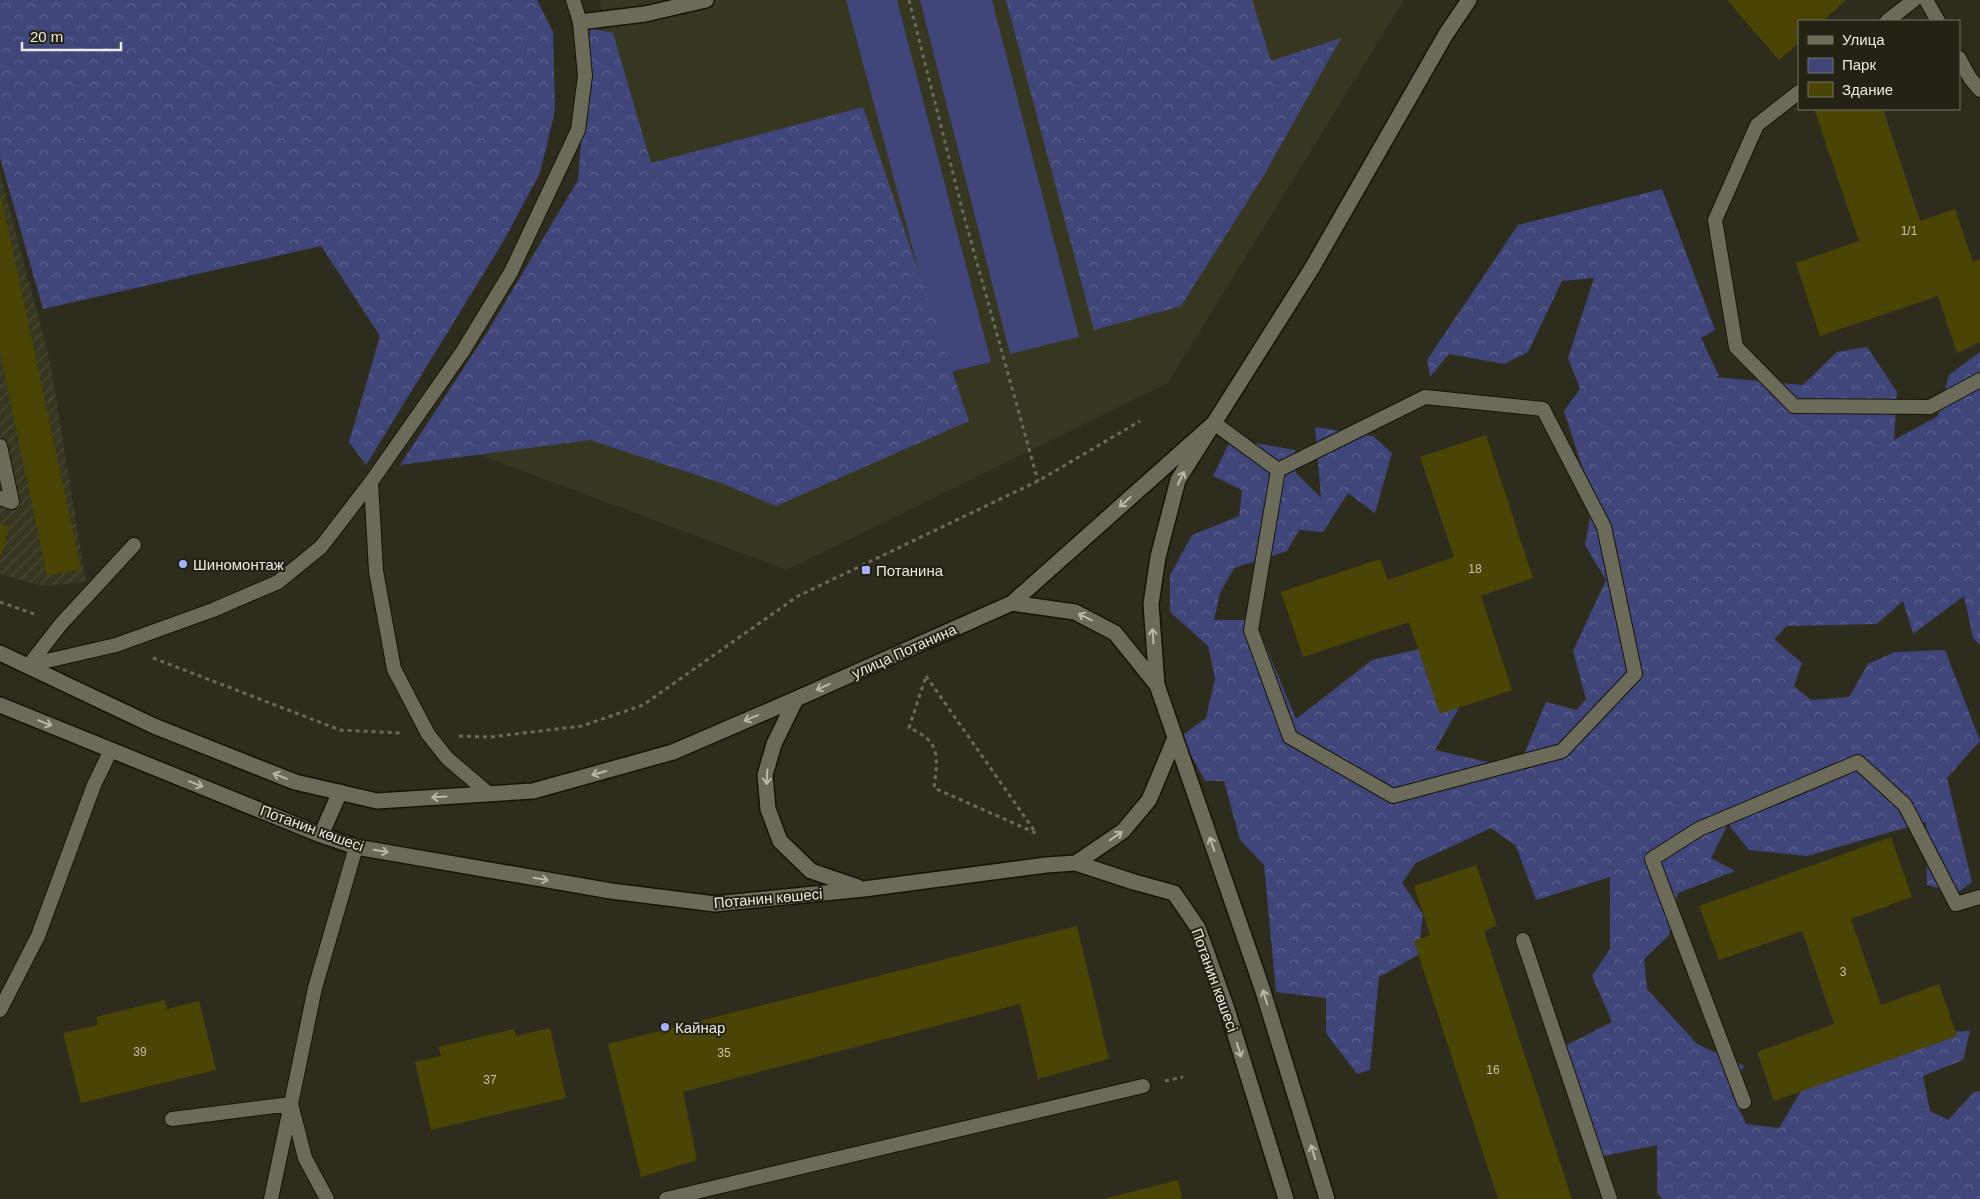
<svg xmlns="http://www.w3.org/2000/svg" width="1980" height="1199" font-family="Arial,sans-serif">
  <style>
    .built { fill: #373620 }
    .industrial { fill: url(#industrial-furrows) }
    .green { fill: #40467a }
    .forest { fill: url(#forest-crowns) }
    .building { fill: #4a4504 }
    .lines { fill: none; stroke-linecap: round; stroke-linejoin: round }
    .lane-casing { stroke: #151407; stroke-width: 16 }
    .street-casing { stroke: #151407; stroke-width: 18 }
    .secondary-casing { stroke: #151407; stroke-width: 18 }
    .path { stroke: #6b6a5d; stroke-width: 3; stroke-dasharray: 4 4; stroke-linecap: butt }
    .lane { stroke: #6c6b5a; stroke-width: 14 }
    .street { stroke: #6c6b5a; stroke-width: 15 }
    .secondary { stroke: #6c6b5a; stroke-width: 15 }
    .oneway { stroke: #b9b8ac }
    .poi-dot { fill: #a6b1fc; stroke: #232214; stroke-width: 2 }
    .labels { text-anchor: middle; dominant-baseline: central; stroke-width: 4; stroke-linejoin: round; paint-order: stroke }
    .number-label { font-size: 12px; fill: #c4c2aa }
    .poi-label { font-size: 15px; fill: #ecebe2; stroke: #232214; text-anchor: start }
    .street-label { font-size: 15px; fill: #ecebe2; stroke: #232214 }
  </style>
  <defs>
    <pattern id="industrial-furrows" width="10" height="10" patternUnits="userSpaceOnUse" patternTransform="scale(1.25)"><rect width="10" height="10" fill="#373620"/><path d="M-1 1l2-2M0 10L10 0M9 11l2-2" fill="none" stroke="#4a4a35"/></pattern>
    <pattern id="forest-crowns" width="20" height="18" patternUnits="userSpaceOnUse" patternTransform="scale(1.25)"><rect width="20" height="18" fill="#40467a"/><path d="M2 6a3 3 0 1 1 6 0M12 15a3 3 0 1 1 6 0" fill="none" stroke="#5c618d"/></pattern>
  </defs>
  <rect width="100%" height="100%" fill="#2d2c1d"/>
  <!-- built -->
  <path class="built" d="M600 0H1404L1168 383 787 570 456 446 612 133Z"/>
  <!-- industrial -->
  <path class="industrial" d="M0 173 50 361 86 582 42 586 0 574Z"/>
  <!-- green -->
  <path class="green" d="M846 0H897L991 362 946 373Z
    M920 0H992L1079 337 1010 354Z"/>
  <!-- forest -->
  <path class="forest" d="M0 0H537L553 32 555 110 540 173 503 242 366 465 349 442 380 336 321 246 43 309 0 158Z
    M1006 0H1252L1271 61 1341 38 1266 172 1181 306 1094 330Z
    M590 28 613 33 651 163 863 107 969 421 776 506 718 482 590 440 400 465 488 331 578 180Z
    M1662 189 1715 330 1701 338 1719 376 1715 377 1803 385 1837 352 1867 347 1897 392 1894 440 1938 416 1949 375 1980 352V645L1973 638 1964 596 1913 634 1903 601 1877 624 1787 626 1774 639 1802 663 1794 686 1811 700 1849 697 1868 664 1895 652 1945 650 1980 741 1947 778 1972 882 1957 893 1927 885 1926 822 1807 856 1749 850 1728 824 1711 858 1735 871 1678 893 1669 935 1644 959 1647 989 1697 1044 1744 1066 1731 1092 1746 1124 1779 1128 1809 1078 1912 1033 1970 1031 1963 1060 1923 1076 1930 1111 1948 1120 1974 1092 1980 1091V1199H1663L1657 1193V1145L1599 1157 1563 1047 1612 1022 1592 976 1610 949V877L1536 900 1516 846 1491 828 1416 863 1402 883 1423 914 1418 955 1379 977 1370 1070 1357 1074 1326 1033V998L1276 992 1264 865 1240 840 1224 781H1205L1181 736 1206 718 1215 679 1208 646 1170 612V575L1192 535 1239 516 1242 490 1213 476 1231 439 1295 450 1296 473 1321 498 1315 427 1373 436 1392 453 1375 513 1348 493 1323 532 1299 530 1287 551 1234 568 1220 593 1214 620H1255L1296 719 1372 660 1428 647 1464 699 1435 750 1518 769 1546 702 1577 710 1586 699 1573 651 1606 580 1585 545 1593 500 1564 411 1580 389 1568 358 1594 278 1562 281 1528 352 1504 364 1449 354 1430 377 1427 360 1518 225Z"/>
  <!-- building -->
  <path class="building" d="M1727 0H1846L1823 21H1799V43L1779 60Z
    M1814 109H1883L1920 221 1955 209 1973 262 1980 259V342L1957 353 1938 296 1820 336 1796 263 1859 241Z
    M0 192 81 569 47 576 0 352Z
    M1486 435 1533 578 1481 596 1512 690 1440 714 1409 622 1303 657 1281 592 1380 559 1388 580 1454 557 1420 457Z
    M0 524 9 527 1 556H0Z
    M1891 837 1912 897 1851 919 1881 1005 1939 984 1957 1036 1774 1101 1757 1052 1834 1024 1802 931 1719 960 1699 906Z
    M1476 865 1497 926 1484 931 1572 1199H1498L1414 941 1430 935 1414 886Z
    M1077 926 1109 1059 1038 1079 1020 1004 683 1092 697 1160 641 1177 608 1044Z
    M165 1000 167 1009 199 1001 216 1070 81 1103 63 1033 98 1025 96 1017Z
    M550 1028 566 1098 431 1130 415 1062 441 1056 438 1047 514 1029 516 1036Z
    M1178 1180 1182 1199H1107V1198Z"/>
  <g class="lines">
    <!-- lane casing -->
    <g class="lane-casing">
      <path id="lane" d="M1926 0 1938 21
        M1887 21 1914 0
        M1959 58 1970 78 1980 90
        M1799 92 1757 125 1715 220 1736 347 1794 406 1930 407 1980 380
        M1214 423 1278 470 1251 630 1290 737 1393 796 1562 751 1635 674 1604 527 1543 409 1425 397 1278 470
        M0 446 12 502 0 498
        M29 665 116 645 213 610 278 582 321 547 371 482
        M29 665 61 624 134 545
        M489 794 447 758 428 734 394 669 376 571 371 482 463 351 511 272 578 130 585 76 580 22 573 0
        M1523 940 1610 1199
        M0 1010 38 936 94 785 111 750
        M1744 1102 1652 859 1699 829 1858 762 1905 805 1956 904 1980 897
        M172 1119 291 1104 271 1199
        M327 1199 305 1158 291 1104 315 988 356 847
        M666 1199 1143 1086"/>
    </g>
    <!-- street casing -->
    <g class="street-casing">
      <path id="street" d="M580 22 645 14 706 0
        M321 835 340 792"/>
    </g>
    <!-- secondary casing -->
    <g class="secondary-casing">
      <path id="secondary" d="M1012 603 1075 612 1115 633 1157 685
        M0 653 154 726 295 782 377 801 533 791 673 752 796 699 1012 603 1214 423
        M796 699 774 744 765 775 768 809 780 841 811 871 858 887
        M0 705 321 835 356 847 611 891 715 904 864 889 1046 865 1076 863 1134 882 1174 893 1198 928 1227 1009 1286 1199
        M1076 863 1123 831 1149 800 1175 738
        M1327 1199 1262 988 1157 685 1151 604 1158 557 1178 480 1312 268 1446 34 1469 0"/>
    </g>
    <!-- path -->
    <path class="path" d="M909 0 962 209 1038 481
      M0 602 37 615
      M153 658 340 730 401 733
      M926 676 1036 833 934 788C938 758 941 741 909 728Z
      M459 736 490 737 582 726 643 705 798 596 1038 481 1140 421
      M1165 1081 1183 1077"/>
    <!-- lane -->
    <use href="#lane" class="lane"/>
    <!-- street -->
    <use href="#street" class="street"/>
    <!-- secondary -->
    <use href="#secondary" class="secondary"/>
  </g>
  <!-- one-way arrows -->
  <defs><path id="oneway-shaft" d="M-6 0H5M1.5-3L5.5 0L1.5 3" fill="none" stroke-width="1.6" stroke-linecap="round" stroke-linejoin="round" transform="scale(1.25)"/></defs>
  <g class="oneway">
    <use href="#oneway-shaft" transform="translate(1181 478) rotate(-64)"/>
    <use href="#oneway-shaft" transform="translate(1125 502) rotate(138)"/>
    <use href="#oneway-shaft" transform="translate(1085 617) rotate(-153)"/>
    <use href="#oneway-shaft" transform="translate(1153 636) rotate(-94)"/>
    <use href="#oneway-shaft" transform="translate(823 687) rotate(156)"/>
    <use href="#oneway-shaft" transform="translate(751 718) rotate(157)"/>
    <use href="#oneway-shaft" transform="translate(45 723) rotate(22)"/>
    <use href="#oneway-shaft" transform="translate(599 773) rotate(164)"/>
    <use href="#oneway-shaft" transform="translate(280 776) rotate(-158)"/>
    <use href="#oneway-shaft" transform="translate(767 777) rotate(93)"/>
    <use href="#oneway-shaft" transform="translate(196 784) rotate(22)"/>
    <use href="#oneway-shaft" transform="translate(439 797) rotate(177)"/>
    <use href="#oneway-shaft" transform="translate(1116 836) rotate(-35)"/>
    <use href="#oneway-shaft" transform="translate(1212 844) rotate(-109)"/>
    <use href="#oneway-shaft" transform="translate(381 851) rotate(10)"/>
    <use href="#oneway-shaft" transform="translate(541 879) rotate(10)"/>
    <use href="#oneway-shaft" transform="translate(1265 997) rotate(-107)"/>
    <use href="#oneway-shaft" transform="translate(1239 1050) rotate(73)"/>
    <use href="#oneway-shaft" transform="translate(1313 1152) rotate(-107)"/>
  </g>
  <!-- markers -->
  <g class="poi-dot">
    <circle cx="183" cy="564" r="5"/>
    <rect x="861" y="565" width="10" height="10" rx="2.5"/>
    <circle cx="665" cy="1027" r="5"/>
  </g>
  <g class="labels">
    <!-- number labels -->
    <g class="number-label">
      <text x="1909" y="231">1/1</text>
      <text x="1475" y="569">18</text>
      <text x="1843" y="972">3</text>
      <text x="140" y="1052">39</text>
      <text x="724" y="1053">35</text>
      <text x="1493" y="1070">16</text>
      <text x="490" y="1080">37</text>
    </g>
    <!-- poi labels -->
    <g class="poi-label">
      <text x="193" y="564">Шиномонтаж</text>
      <text x="876" y="570">Потанина</text>
      <text x="675" y="1027">Кайнар</text>
    </g>
    <!-- street labels -->
    <g class="street-label">
      <text transform="translate(904 651) rotate(-24)">улица Потанина</text>
      <text transform="translate(312 828) rotate(20)">Потанин көшесі</text>
      <text transform="translate(768 898) rotate(-5)">Потанин көшесі</text>
      <text transform="translate(1215 980) rotate(70)">Потанин көшесі</text>
    </g>
  </g>
  <!-- legend -->
  <rect x="1798" y="20" width="162" height="90" fill="#232214" stroke="#737266"/>
  <rect x="1808" y="36" width="25" height="8" fill="#6c6b5a" stroke="#737266"/>
  <text x="1842" y="45" font-size="15" fill="#ecebe2">Улица</text>
  <rect x="1808" y="58" width="25" height="15" fill="#40467a" stroke="#737266"/>
  <text x="1842" y="70" font-size="15" fill="#ecebe2">Парк</text>
  <rect x="1808" y="82" width="25" height="15" fill="#4a4504" stroke="#737266"/>
  <text x="1842" y="95" font-size="15" fill="#ecebe2">Здание</text>
  <!-- scale -->
  <path d="M22 42v8h99v-8" fill="none" stroke="#ecebe2" stroke-width="2.5"/>
  <text x="30" y="42" font-size="15" fill="#ecebe2" stroke="#232214" stroke-width="4" paint-order="stroke">20 m</text>
</svg>
